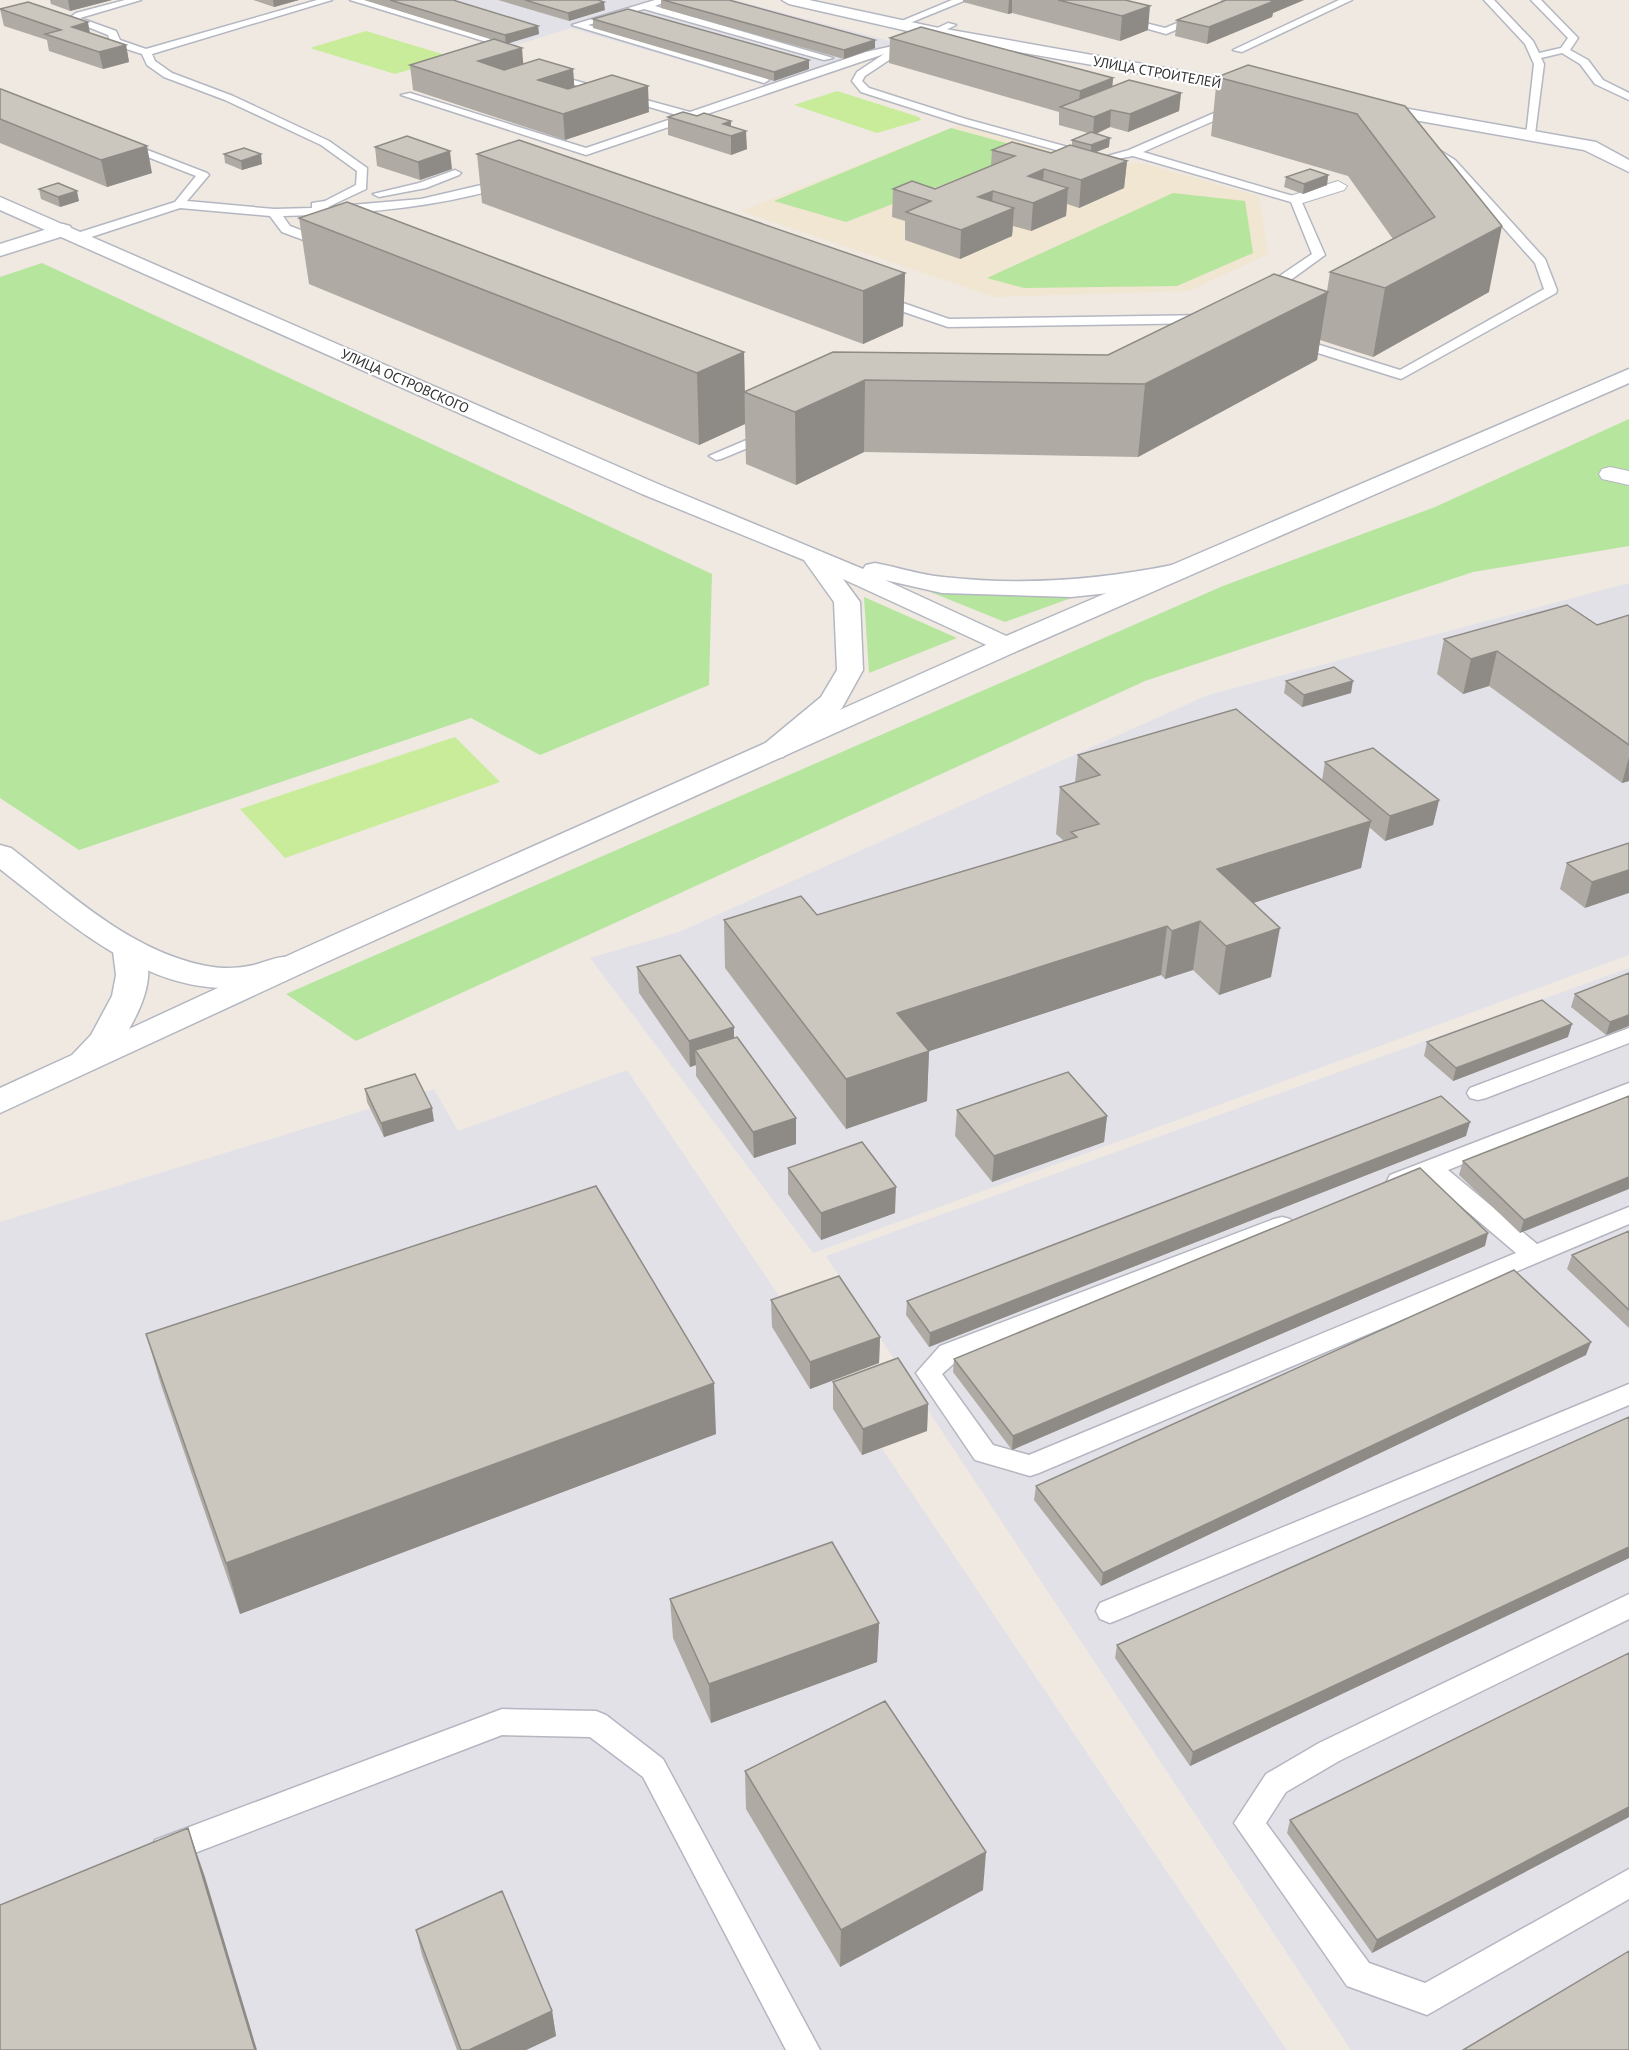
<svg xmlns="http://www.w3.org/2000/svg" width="1629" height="2050" font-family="'PT Sans',sans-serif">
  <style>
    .industrial { fill: #e3e1e8 }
    .education { fill: #f0e6d1 }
    .green { fill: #b6e59e }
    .pitch { fill: #c9ec9a }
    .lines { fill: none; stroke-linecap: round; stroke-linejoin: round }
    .service-casing { stroke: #b4b7c1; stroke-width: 3 }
    .pedestrian-casing { stroke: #b4b7c1; stroke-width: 2 }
    .minor-casing { stroke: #b4b7c1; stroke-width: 3 }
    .tertiary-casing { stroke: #b4b7c1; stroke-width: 3 }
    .secondary-casing { stroke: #b4b7c1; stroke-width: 3 }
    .service { fill: #fff; fill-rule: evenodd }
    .pedestrian { fill: #fff; fill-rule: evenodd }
    .minor { fill: #fff; fill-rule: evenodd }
    .tertiary { fill: #fff; fill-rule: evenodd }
    .secondary { fill: #fff; fill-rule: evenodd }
    .wall { fill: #afaba4 }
    .shaded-wall { fill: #8e8b86 }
    .building { fill: #cbc7bf; stroke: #8e8b86; stroke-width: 1.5 }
    .labels { text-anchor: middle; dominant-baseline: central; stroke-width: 4.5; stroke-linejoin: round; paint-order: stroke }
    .far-street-label { font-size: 14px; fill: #2e2e2e; stroke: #fff }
  </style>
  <rect width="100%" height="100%" fill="#efe9e1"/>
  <!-- industrial -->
  <path class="industrial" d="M349 0H735L897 43 773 87 571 28 506 48Z
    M1629 583V955L813 1253 590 958 679 932 1208 695Z
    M1629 968V2050H1351L826 1256Z
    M627 1070 1287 2050H0V1222L434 1089 458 1131Z"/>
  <!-- education -->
  <path class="education" d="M964 123 1103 161 1146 164 1259 196 1268 254 1189 291 994 297 741 211Z"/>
  <!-- green -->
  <path class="green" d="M951 128 1032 150 846 222 774 201Z
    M1173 193 1245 201 1253 253 1177 286 1024 288 987 278Z
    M42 263 712 574 709 685 540 755 471 718 79 850 0 798V277Z
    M1629 419V546L1473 572 1145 681 356 1041 286 994 1223 586 1435 507Z
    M923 589 1074 597 1005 622Z
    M864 597 957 638 869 673Z"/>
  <!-- pitch -->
  <path class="pitch" d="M366 31 452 57 395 74 310 48Z
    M837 91 919 117 921 120 877 133 794 105Z
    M455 737 500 782 285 858 240 809Z"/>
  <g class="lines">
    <!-- service casing -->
    <g class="service-casing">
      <path id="service" d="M125 0H141L80 18 116 31 120 40 146 49 317 0H332L152 54 155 61 172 73 233 96 329 141 367 168 366 189 328 207 421 199 507 179 513 182C504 190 486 192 474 195 411 210 347 214 283 216L290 226 332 242 334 245 328 249 282 232 270 216 180 208 82 240H74V234L175 202 196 176 120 146 118 144 124 141 207 173 209 175 187 201 274 209 312 208V203L325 201 356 185 357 171 321 145 225 100 164 77 147 65 142 54 111 44 108 35 68 19 76 13Z
        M350 0H365L499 41 490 43Z
        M655 0H670L655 6 833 58 824 60 644 9 588 25 768 78 769 80 764 83 572 25Z
        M952 0H966L900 27 892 25Z
        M1224 0H1234L1224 10 1166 34 1117 20 1122 17 1165 28 1218 6Z
        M1339 0H1352L1242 52 1233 50Z
        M1484 0H1494L1533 41 1539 53 1561 48 1568 38 1531 0H1541L1578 38 1570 50 1588 60 1603 80 1629 93V100L1595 84 1580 64 1562 53 1541 58 1544 64 1535 134 1526 136 1534 64 1525 44Z
        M948 23 956 25 923 41 914 39Z
        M902 44 906 45V49L894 52 895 56 865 76 862 81 869 88 966 119 1104 157 1129 150 1235 104H1243V108L1143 152 1300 198 1325 255 1266 298H1256V292L1312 254 1291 202 1133 156 1100 162 958 123 861 92 852 81 857 72 884 54 586 155 401 95 410 93 586 148 680 116 544 76V72L690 112 866 52Z
        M1428 143 1455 160 1545 259 1557 290 1556 293 1401 379 1286 343 1284 340 1291 336 1400 370 1544 289 1535 263 1447 164 1424 148V144Z
        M455 170 461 173 459 175 426 188 379 197 373 194 419 183Z
        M877 294 949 319 1210 315 1217 319 1210 323 948 327 872 301 871 298Z
        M772 429 777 430 779 433 777 436 721 459 716 460 709 456Z
        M1629 1028V1043L1486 1098 1478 1100 1470 1098 1467 1093 1470 1088Z
        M1629 1083V1098L1448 1170 1537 1244 1629 1207V1224L1039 1473 1030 1476 975 1460 916 1373 940 1346 1274 1219 1282 1217 1290 1219 1294 1225 1290 1231 958 1360 942 1374 993 1445 1029 1455 1516 1253 1428 1178 1398 1189 1390 1187 1387 1181 1390 1175Z
        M1629 1384V1405L1120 1619 1110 1623 1100 1619 1096 1611 1100 1603Z
        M1629 1594V1619L1339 1761 1286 1792 1266 1823 1369 1963 1425 1983 1629 1869V1899L1427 2015 1347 1986 1234 1823 1266 1774 1319 1743Z
        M502 1709 596 1711 606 1715 663 1759 820 2050H786L643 1777 590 1737 502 1735 166 1864 155 1860 151 1850 155 1840Z"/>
    </g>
    <!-- pedestrian casing -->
    <g class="pedestrian-casing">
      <path id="pedestrian" d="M1338 181 1347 186 1344 190 1296 205 1287 200 1290 196Z
        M1610 467 1629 471V485L1602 479 1599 474 1602 469Z"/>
    </g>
    <!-- minor casing -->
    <g class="minor-casing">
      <path id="minor" d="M63 224 70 226 72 230 70 234 0 256V244Z
        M0 845 11 848C71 894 134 955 213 967 224 969 242 968 254 965 269 961 281 954 297 958L302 965C294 977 275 980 262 983 162 1009 72 925 0 869Z"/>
    </g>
    <!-- tertiary casing -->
    <g class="tertiary-casing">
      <path id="tertiary" d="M782 0H809L934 27 1262 85 1270 90 1262 95 934 37 789 4Z
        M1369 102 1596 142 1629 160V172L1584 150 1363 111 1361 107 1363 103Z
        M0 197 658 484 863 569 866 565 875 563C897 567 920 575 943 577 1022 586 1100 580 1177 564L1186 567 1190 572 1186 577 1177 580 1118 592 1071 597 942 593 885 580 1015 640 1019 646 1015 652 1006 654 843 579 860 602 863 670 842 708 783 757 773 759 763 757 759 751 763 745 821 697 837 670 834 602 804 560 642 494 0 210Z"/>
    </g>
    <!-- secondary casing -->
    <g class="secondary-casing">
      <path id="secondary" d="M1629 369V383L1015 652 322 964 0 1113V1088L72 1055 91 1035 112 996 116 975 113 951 118 944 129 941 140 944C158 970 143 1005 129 1029L300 950 997 640Z"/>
    </g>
    <!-- service -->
    <use href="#service" class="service"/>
    <!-- pedestrian -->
    <use href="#pedestrian" class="pedestrian"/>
    <!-- minor -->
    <use href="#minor" class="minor"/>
    <!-- tertiary -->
    <use href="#tertiary" class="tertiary"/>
    <!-- secondary -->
    <use href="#secondary" class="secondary"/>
  </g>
  <!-- wall -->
  <path class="wall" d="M50 0H112L70 11 51 4Z
    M253 0H299L274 7Z
    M364 0H453L538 26 539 34 508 43 524 64 573 69 574 87 649 112 565 140 413 90 410 65 493 40Z
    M498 0H598L605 10 569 21Z
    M661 0H729L875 48 844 59 661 8Z
    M963 0H1125L1148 30 1120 41 1012 13 1008 14 963 2Z
    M1226 0H1304L1273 13 1272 17 1207 44 1175 36 1177 20Z
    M0 9 90 33 126 45 129 62 103 69 49 51 47 40 4 26Z
    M593 19 809 60V69L774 81 593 28Z
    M890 38 1113 78 1112 86 1181 93 1179 111 1128 132 1110 127 1096 134 1109 147 1096 152 1127 161 1124 188 1079 208 1067 204 1066 216 1031 231 1013 226 1012 236 960 259 905 240V221L892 217 893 189H935L991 166 992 150 1051 153 1072 145V140L1088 133 1059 125V112L889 63Z
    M1217 77 1405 106 1489 292 1373 357 1320 340 1317 360 1138 457 864 452 796 485 746 464 745 424 699 445 309 284 299 218 744 352 745 391 1108 355 1327 291 1330 272 1393 239 1348 176 1211 136Z
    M0 89 152 173 107 187 0 143Z
    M668 117 731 126 747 149 731 155 668 135Z
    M375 147 452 169 420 180 377 166Z
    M224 154 262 164 242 170 225 163Z
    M477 154 905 273 903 326 863 344 482 203Z
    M1328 175 1327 185 1303 194 1284 187 1286 177Z
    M39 189 79 201 60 207 41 199Z
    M1629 615V781L1622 783 1489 686 1463 694 1437 674 1444 639 1597 625Z
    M1286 681 1351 693 1302 707 1284 693Z
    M1078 755 1322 780 1325 762 1439 800 1433 825 1385 841 1369 827 1361 868 1253 903 1271 977 1219 995 1193 970 1165 979 1161 975 929 1051 927 1101 846 1129 725 968 724 920 817 915 1064 841 1056 834 1060 787 1075 782Z
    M1629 843 1585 908 1560 889 1567 863Z
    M637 967 734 1027V1038L796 1144 754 1158 696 1076V1065L690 1067 639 993Z
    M1629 973 1606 1035 1571 1007 1575 994Z
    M1568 1037 1453 1081 1424 1056 1427 1042Z
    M365 1089 434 1121 384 1137 367 1102Z
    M1629 1096 1520 1233 1459 1175 1463 1161Z
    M957 1110 1107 1116 1104 1142 992 1182 955 1136Z
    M1466 1136 929 1347 906 1315 907 1301Z
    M788 1168 895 1213 821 1240 788 1194Z
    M1629 1231V1328L1567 1269 1572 1255Z
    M1485 1246 1012 1450 953 1372 954 1359Z
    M771 1300 880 1337 879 1363 810 1389 772 1327Z
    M146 1334 716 1434 240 1614 161 1385Z
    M1586 1355 1101 1586 1034 1500 1036 1486Z
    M833 1382 928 1404 927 1431 862 1455 833 1409Z
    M1629 1417V1558L1190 1766 1115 1658 1117 1645Z
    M670 1599 879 1623 877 1662 711 1723 673 1638Z
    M1629 1653V1817L1372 1953 1287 1833 1290 1820Z
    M745 1771 983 1890 840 1967 746 1809Z
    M416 1930 552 2011 556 2036 526 2050H457L422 1955Z"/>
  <!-- shaded-wall -->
  <path class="shaded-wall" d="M68 0H112L70 11Z
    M273 0H299L274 7Z
    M1009 0H1012V13L1008 14Z
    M1269 0H1304L1273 13 1272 17 1207 44 1209 27Z
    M604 2 605 10 569 21 568 13Z
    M1150 6 1148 30 1120 41 1122 16Z
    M88 22 91 39 72 27Z
    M538 26 539 34 506 44 505 35Z
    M875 40V48L844 59V50Z
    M126 45 129 62 103 69 99 52Z
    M522 48 524 73 480 87 478 61Z
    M809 60V69L774 81V72Z
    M573 69 575 95 538 80Z
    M1113 78 1111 104 1078 112 1080 91Z
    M648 86 649 112 565 140 563 114Z
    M1181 93 1179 111 1128 132 1130 114Z
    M1111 110 1110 127 1093 135 1094 117Z
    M731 121V136L723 124Z
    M746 131 747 149 731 155V136Z
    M1110 138 1109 147 1091 154V145Z
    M147 146 152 173 107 187 101 160Z
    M450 151 452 169 420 180 418 162Z
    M261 154 262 164 242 170 241 161Z
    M1127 161 1124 188 1079 208 1081 180Z
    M1044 169 1042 197 1028 176Z
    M1328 175 1327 185 1303 194 1304 184Z
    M1068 188 1066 216 1031 231 1033 203Z
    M77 191 79 201 60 207 58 197Z
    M993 191 991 217 1014 208 1012 236 960 259 961 230 978 197Z
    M1502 226 1489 292 1373 357 1385 288Z
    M905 273 903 326 863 344V291Z
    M1328 292 1317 360 1138 457 1145 384Z
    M744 352 745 424 699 445 697 373Z
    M865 380 864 452 796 485 795 412Z
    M1497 651 1489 686 1463 694 1471 659Z
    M1353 681 1351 693 1302 707 1304 695Z
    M1629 757V781L1622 783Z
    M1439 800 1433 825 1385 841 1390 816Z
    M1371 821 1361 868 1210 917 1217 869Z
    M1629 870V893L1585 908 1592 882Z
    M1200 921 1193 970 1165 979 1172 931Z
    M1167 926 1161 975 896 1062 897 1013Z
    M1280 928 1271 977 1219 995 1226 946Z
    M1629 1015V1026L1606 1035 1610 1022Z
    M1572 1024 1568 1037 1453 1081 1456 1068Z
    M734 1027V1053L695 1050 696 1065 690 1067 689 1041Z
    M929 1051 927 1101 846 1129V1079Z
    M432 1108 434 1121 384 1137 381 1123Z
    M1107 1116 1104 1142 992 1182 994 1156Z
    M796 1118V1144L754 1158 753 1132Z
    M1470 1122 1466 1136 929 1347 930 1333Z
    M1629 1177V1189L1520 1233 1524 1220Z
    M896 1187 895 1213 821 1240V1213Z
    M1488 1233 1485 1246 1012 1450 1013 1436Z
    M880 1337 879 1363 810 1389V1362Z
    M1591 1342 1586 1355 1101 1586 1103 1573Z
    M714 1383 716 1434 240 1614 226 1563Z
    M928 1404 927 1431 862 1455 863 1429Z
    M1629 1547V1558L1190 1766 1193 1752Z
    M879 1623 877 1662 711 1723 709 1684Z
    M1629 1807V1817L1372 1953 1377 1940Z
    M188 1828 205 1877 257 2050H255Z
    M986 1852 983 1890 840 1967 841 1930Z
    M552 2011 556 2036 526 2050H469Z"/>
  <!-- building -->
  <path class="building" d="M390 0H453L538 26 505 35Z
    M525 0H598L604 2 568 13Z
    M663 0H729L875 40 844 50Z
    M1058 0H1125L1150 6 1122 16Z
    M1226 0H1269L1274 1 1209 27 1177 20Z
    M28 2 88 22 72 27 126 45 99 52 45 34 61 30 0 9Z
    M628 9 809 60 774 72 593 19Z
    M921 27 1113 78 1080 91 890 38Z
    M494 39 522 48 478 61 504 70 539 59 573 69 538 80 568 89 612 75 648 86 563 114 410 65Z
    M1248 65 1405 106 1502 226 1385 288 1330 272 1435 217 1357 114 1217 77Z
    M1129 80 1181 93 1130 114 1111 110 1094 117 1060 107Z
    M0 89H1L147 146 101 160 0 119Z
    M683 112 697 116 704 113 731 121 723 124 746 131 731 136 668 117Z
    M1091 132 1110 138 1091 145 1072 140Z
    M407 136 450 151 418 162 375 147Z
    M519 140 905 273 863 291 477 154Z
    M1012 142 1051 153 1070 145 1127 161 1081 180 1044 169 1028 176 1068 188 1033 203 993 191 978 197 1014 208 961 230 906 212 931 201 893 189 912 181 935 189 1015 156 992 150Z
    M244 148 261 154 241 161 224 154Z
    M1310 169 1328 175 1304 184 1286 177Z
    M58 183 77 191 58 197 39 189Z
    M347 202 744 352 697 373 299 218Z
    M1274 274 1328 292 1145 384 865 380 795 412 744 392 833 352 1108 355Z
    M1567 605 1597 625 1629 615V745L1497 651 1471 659 1444 639Z
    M1334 667 1353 681 1304 695 1286 681Z
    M1236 709 1371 821 1217 869 1280 928 1226 946 1200 921 1172 931 1167 926 897 1013 929 1051 846 1079 724 920 801 896 817 915 1077 837 1071 832 1099 824 1060 787 1100 775 1078 755Z
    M1373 748 1439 800 1390 816 1325 762Z
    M1629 843V870L1592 882 1567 863Z
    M680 955 734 1027 689 1041 637 967Z
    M1629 973V1015L1610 1022 1575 994Z
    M1542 1000 1572 1024 1456 1068 1427 1042Z
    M737 1037 796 1118 753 1132 695 1050Z
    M1068 1072 1107 1116 994 1156 957 1110Z
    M415 1074 432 1108 381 1123 365 1089Z
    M1441 1096 1470 1122 930 1333 907 1301Z
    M1629 1096V1177L1524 1220 1463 1161Z
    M862 1142 896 1187 821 1213 788 1168Z
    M1420 1168 1488 1233 1013 1436 954 1359Z
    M596 1186 714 1383 226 1563 146 1334Z
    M1629 1231V1310L1572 1255Z
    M1514 1270 1591 1342 1103 1573 1036 1486Z
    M839 1276 880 1337 810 1362 771 1300Z
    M898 1358 928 1404 863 1429 833 1382Z
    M1629 1417V1547L1193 1752 1117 1645Z
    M832 1542 879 1623 709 1684 670 1599Z
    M1629 1653V1807L1377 1940 1290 1820Z
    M885 1701 986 1852 841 1930 745 1771Z
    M188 1828 255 2050H0V1905Z
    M502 1891 552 2011 469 2050H461L416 1930Z
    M1629 1951V2050H1463Z"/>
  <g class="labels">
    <!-- far-street labels -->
    <g class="far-street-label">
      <text transform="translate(1157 72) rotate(10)">УЛИЦА СТРОИТЕЛЕЙ</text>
      <text transform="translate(405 381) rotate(24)">УЛИЦА ОСТРОВСКОГО</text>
    </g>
  </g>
</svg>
